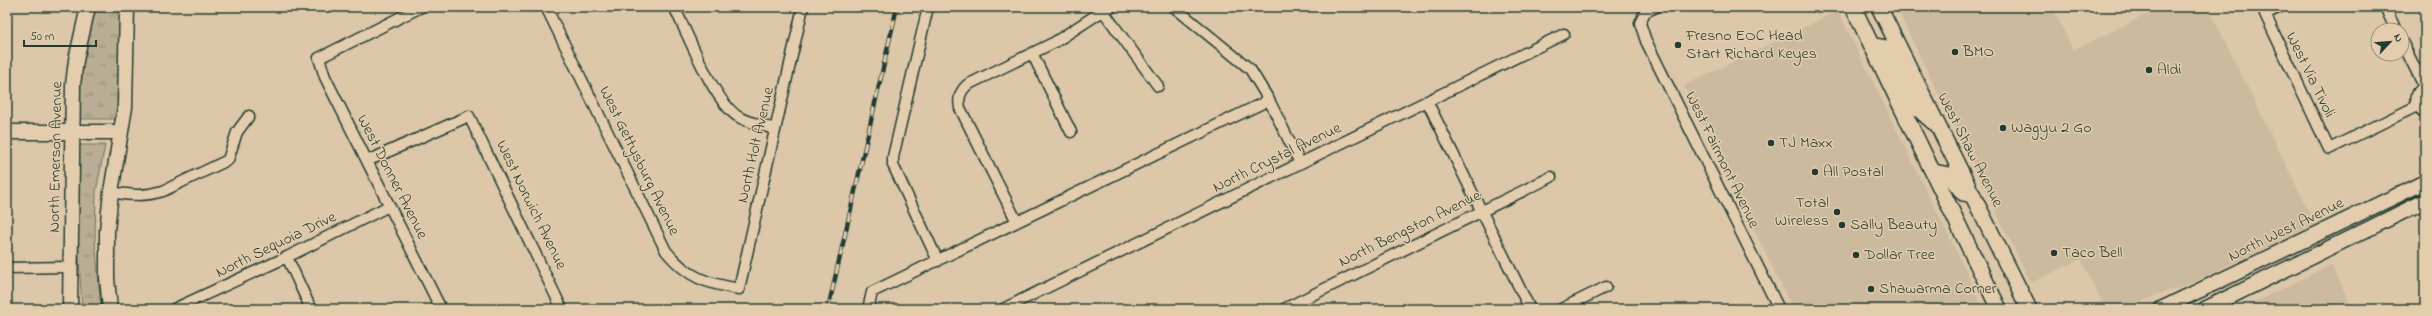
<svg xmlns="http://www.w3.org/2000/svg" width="2432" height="316" font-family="'Indie Flower',sans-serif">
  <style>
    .built { fill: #cbba9d }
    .grass { fill: url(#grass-tufts); stroke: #6c7664 }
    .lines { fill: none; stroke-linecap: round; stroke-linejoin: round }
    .street-casing { stroke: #1f3d34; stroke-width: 13 }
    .secondary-casing { stroke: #1f3d34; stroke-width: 17 }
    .primary-casing { stroke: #1f3d34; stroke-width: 18 }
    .street { stroke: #e4cdad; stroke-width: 10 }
    .secondary { stroke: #e4cdad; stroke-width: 14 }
    .primary { stroke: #e4cdad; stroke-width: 15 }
    .rail-casing { stroke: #1f3d34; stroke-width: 4.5 }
    .rail { stroke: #e4cdad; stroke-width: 3; stroke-dasharray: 9; stroke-linecap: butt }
    .poi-dot { fill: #1f3d34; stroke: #e4cdad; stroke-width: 1.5 }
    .labels { text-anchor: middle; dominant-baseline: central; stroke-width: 3; stroke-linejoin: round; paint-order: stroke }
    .poi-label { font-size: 16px; fill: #1f3d34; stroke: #e4cdad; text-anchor: start }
    .street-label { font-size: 16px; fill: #1f3d34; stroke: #e4cdad }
  </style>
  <defs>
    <pattern id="grass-tufts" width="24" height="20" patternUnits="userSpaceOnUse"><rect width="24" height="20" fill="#b9ae93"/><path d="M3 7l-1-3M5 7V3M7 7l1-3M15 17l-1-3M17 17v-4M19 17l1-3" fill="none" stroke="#968f79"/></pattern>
  </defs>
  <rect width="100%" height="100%" fill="#dcc7a8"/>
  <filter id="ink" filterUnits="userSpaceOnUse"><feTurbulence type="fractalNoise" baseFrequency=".025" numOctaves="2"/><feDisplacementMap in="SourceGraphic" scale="8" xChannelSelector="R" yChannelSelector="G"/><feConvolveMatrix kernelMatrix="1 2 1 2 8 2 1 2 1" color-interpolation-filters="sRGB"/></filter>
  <g filter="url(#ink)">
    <!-- built -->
    <path class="built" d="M1896 7H2052L2073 50 2162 7H2208L2315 224 2185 286 2156 295 2127 309H2105L2081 259 2031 283Z
      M1838 11 1967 273 1982 309H1793L1684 86Z
      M2331 265 2353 309H2241Z"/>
    <!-- grass -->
    <path class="grass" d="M93 12H121L120 99 116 119H79L81 67Z
      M79 145H105L96 192 95 240 101 309H82L77 222Z"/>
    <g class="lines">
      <!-- street casing -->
      <g class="street-casing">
        <path id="street" d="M421 7 319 58 325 77 441 309
          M546 7 666 251C688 278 706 283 739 289L803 7
          M674 7C689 36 712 98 737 116 748 123 762 125 775 129
          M928 7 893 157V165L938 261
          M1174 7 1250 69 1269 100 1300 163
          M1656 7 1645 12 1640 23 1646 41 1779 309
          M2280 7 2265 14 2329 149 2417 106
          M2385 7 2396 30
          M1101 12 1112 7
          M2402 42 2424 86
          M1032 53 1071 132
          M2425 86C2413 93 2414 106 2425 113
          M1427 101 1530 309
          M367 161 469 116 562 309
          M111 192C129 195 144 197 163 191L228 160 237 132 249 116
          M1017 222 960 108C958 98 960 92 967 85L1055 42 1101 12 1106 15 1158 86
          M287 257 311 309
          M7 268 70 267
          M174 309 287 257 389 206
          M868 309 872 292 1269 100
          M1003 309 1564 34
          M1284 309 1551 177
          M1561 309 1606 287"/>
      </g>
      <!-- secondary casing -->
      <g class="secondary-casing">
        <path id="secondary" d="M7 132H121
          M70 309 73 85 76 60 88 7
          M110 309 107 278V231L111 192 125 107 127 7
          M2161 309 2425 182
          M2205 309 2425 201"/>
      </g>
      <!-- primary casing -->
      <g class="primary-casing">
        <path id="primary" d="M1853 7 1999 309
          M1879 7 2029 309
          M1874 46 1886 48 1915 106 1933 122
          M1934 172 1949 175 1963 193 1973 195"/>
      </g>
      <!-- street -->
      <use href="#street" class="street"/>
      <!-- secondary -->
      <use href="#secondary" class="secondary"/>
      <!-- primary -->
      <use href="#primary" class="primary"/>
      <!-- rail casing -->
      <g class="rail-casing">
        <path id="rail" d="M828 309 897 7"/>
      </g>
      <!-- rail -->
      <use href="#rail" class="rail"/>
    </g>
  </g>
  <!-- markers -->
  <g class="poi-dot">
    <circle cx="1678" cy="45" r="4"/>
    <circle cx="1955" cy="52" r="4"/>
    <circle cx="2149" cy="70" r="4"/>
    <circle cx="2003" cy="128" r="4"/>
    <circle cx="1771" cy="143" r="4"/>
    <circle cx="1815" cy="172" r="4"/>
    <circle cx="1837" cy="212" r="4"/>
    <circle cx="1842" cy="225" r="4"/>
    <circle cx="2054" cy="253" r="4"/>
    <circle cx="1856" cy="255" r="4"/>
    <circle cx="1871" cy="289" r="4"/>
  </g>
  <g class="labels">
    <!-- poi labels -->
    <g class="poi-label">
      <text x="1686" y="36">Fresno EOC Head<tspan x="1686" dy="18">Start Richard Keyes</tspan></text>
      <text x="1963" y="52">BMO</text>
      <text x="2157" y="70">Aldi</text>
      <text x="2011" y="128">Wagyu 2 Go</text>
      <text x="1779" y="143">TJ Maxx</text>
      <text x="1823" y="172">All Postal</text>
      <text x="1829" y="203" text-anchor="end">Total<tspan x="1829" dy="18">Wireless</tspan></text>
      <text x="1850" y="225">Sally Beauty</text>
      <text x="2062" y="253">Taco Bell</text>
      <text x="1864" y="255">Dollar Tree</text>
      <text x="1879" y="289">Shawarma Corner</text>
    </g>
    <!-- street labels -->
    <g class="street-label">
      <text transform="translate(2310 75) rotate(64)">West Via Tivoli</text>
      <text transform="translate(756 145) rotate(-77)">North Holt Avenue</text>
      <text transform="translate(1970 150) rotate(63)">West Shaw Avenue</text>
      <text transform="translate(56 157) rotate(-89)">North Emerson Avenue</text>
      <text transform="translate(1277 158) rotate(-26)">North Crystal Avenue</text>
      <text transform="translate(1722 160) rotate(64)">West Fairmont Avenue</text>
      <text transform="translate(639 161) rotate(64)">West Gettysburg Avenue</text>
      <text transform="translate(392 177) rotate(63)">West Donner Avenue</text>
      <text transform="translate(531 205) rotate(64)">West Norwich Avenue</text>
      <text transform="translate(1410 229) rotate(-26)">North Bengston Avenue</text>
      <text transform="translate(2286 230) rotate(-26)">North West Avenue</text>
      <text transform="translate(276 245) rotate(-26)">North Sequoia Drive</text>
    </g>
  </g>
  <!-- margin -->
  <rect width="2432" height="316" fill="none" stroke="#e4cdad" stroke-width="24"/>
  <rect x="12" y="12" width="2408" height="292" fill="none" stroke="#1f3d34" stroke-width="1.5" filter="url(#ink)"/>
  <!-- north arrow -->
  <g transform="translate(2390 42) rotate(64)"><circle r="19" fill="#e4cdad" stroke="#95937d"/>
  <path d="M0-3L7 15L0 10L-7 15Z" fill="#1f3d34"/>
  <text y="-6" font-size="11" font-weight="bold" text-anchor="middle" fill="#1f3d34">N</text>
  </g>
  <!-- scale -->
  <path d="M24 40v6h72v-6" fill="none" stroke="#1f3d34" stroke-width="2"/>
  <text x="30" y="40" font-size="12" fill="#1f3d34" stroke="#e4cdad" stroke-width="3" paint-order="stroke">50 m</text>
</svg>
